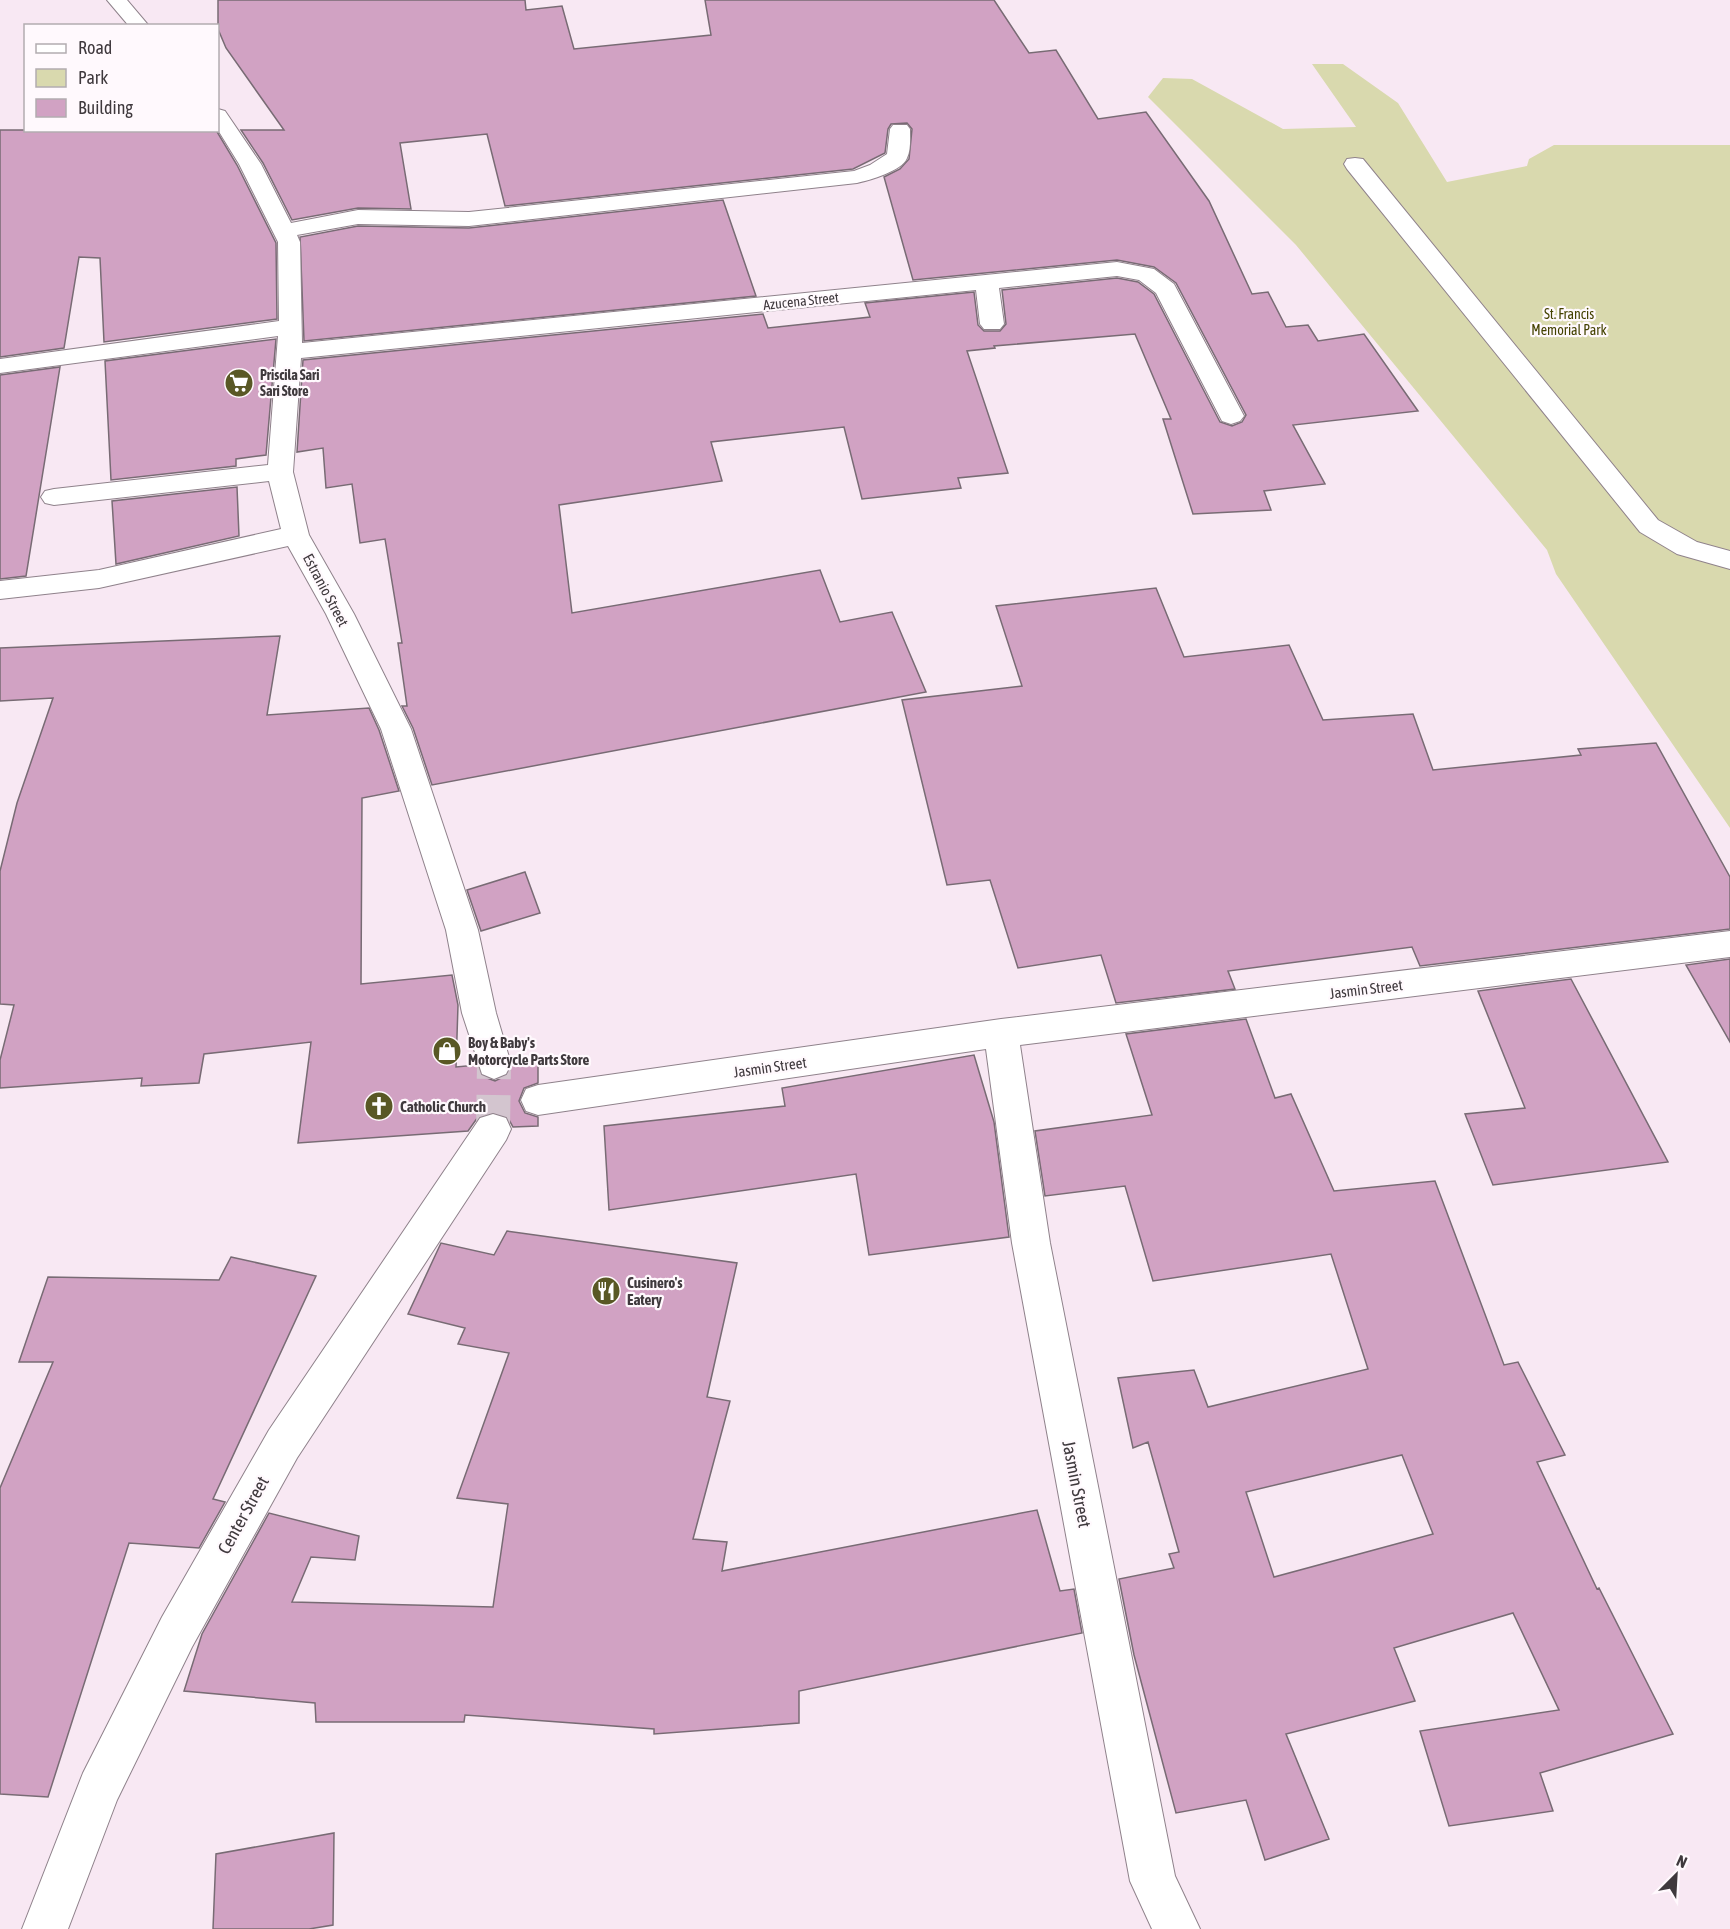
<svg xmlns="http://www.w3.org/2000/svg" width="1730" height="1929" font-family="'Asap Condensed',sans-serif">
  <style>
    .green { fill: #d9d9ae }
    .building { fill: #d1a2c3; stroke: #786b74; stroke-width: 1.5; fill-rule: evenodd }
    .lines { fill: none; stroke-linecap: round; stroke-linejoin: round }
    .minor-tunnel { stroke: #d3c5cf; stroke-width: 34; stroke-dasharray: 34 16; stroke-linecap: butt }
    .minor-casing { stroke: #8f828b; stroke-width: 2 }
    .minor { fill: #fff; fill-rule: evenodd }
    .labels { text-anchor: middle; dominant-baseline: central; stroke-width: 4.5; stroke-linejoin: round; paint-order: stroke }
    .far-street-label { font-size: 14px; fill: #3f393d; stroke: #fff9fd }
    .far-park-label { font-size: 14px; fill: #444200; stroke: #fff9fd }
    .far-poi-label { font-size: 14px; font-weight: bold; fill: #3f393d; stroke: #fff9fd; text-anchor: start }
    .street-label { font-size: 15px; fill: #3f393d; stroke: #fff9fd }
    .poi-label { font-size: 15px; font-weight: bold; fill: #3f393d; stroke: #fff9fd; text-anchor: start }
    .near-street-label { font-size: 18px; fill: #3f393d; stroke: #fff9fd }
  </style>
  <rect width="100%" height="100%" fill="#f8e8f3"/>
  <!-- green -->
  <path class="green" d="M1312 64H1343L1398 103 1447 182 1527 166 1529 159 1554 145H1730V828L1556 574 1547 550 1296 245 1148 97 1163 78 1192 79 1283 129 1356 127Z"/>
  <!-- building -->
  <path class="building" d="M218 0H525L526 10 562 6 574 49 711 35 705 0H994L1029 53 1056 50 1098 119 1146 112 1209 201 1252 294 1268 292 1286 327 1308 325 1318 341 1364 334 1418 411 1293 425 1325 484 1264 491 1271 510 1193 514 1163 419H1171L1135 334 994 346 995 348 967 351 1008 473 958 478 961 488 862 499 844 427 711 442 722 481 559 505 572 613 820 570 840 622 892 612 926 692 432 785 413 728 402 706H407L398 643H402L385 539 360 543 352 484 326 488 323 448 297 452 303 360 763 314 768 328 870 317 865 303 974 292 978 325 984 331H1000L1006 324 1002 290 1117 278 1138 282 1154 294 1220 422 1232 426 1242 422 1246 415 1176 283 1154 267 1117 260 913 280 884 177 900 169 909 159 912 129 907 123 891 124 888 129 885 153 853 169 505 206 487 134 400 143 411 209 358 208 292 220 263 163 241 130H284L226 48 218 29Z
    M0 130H216L237 165 276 243 277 319 104 342 100 258 79 257 64 348 0 357Z
    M723 200 756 296 304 341 300 237 358 226 469 228Z
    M276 339 266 455 236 459V466L111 480 105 361Z
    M60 367 26 576 0 579V375Z
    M237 487 239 536 116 564 112 501Z
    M1156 588 1184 657 1289 645 1323 720 1413 714 1433 770 1581 755 1578 749 1656 743 1730 877V929L1420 966 1412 947 1228 971 1235 989 1116 1003 1101 955 1018 968 990 880 947 885 902 700 1022 686 996 606Z
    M280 636 267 715 369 708 379 730 399 791 362 798 361 984 452 975 458 1005 456 1067 477 1065 481 1076 495 1081 508 1075 513 1062 538 1060V1083L524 1088 519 1101 525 1113 538 1117V1126L513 1127 507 1116 492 1112 478 1117 468 1131 298 1143 311 1042 204 1054 199 1083 141 1086 142 1078 0 1088V1060L14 1005 0 1004V871L17 803 53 698 0 701V648Z
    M525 872 540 913 481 931 467 890Z
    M1730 959V1042L1686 965Z
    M1571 979 1668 1162 1493 1185 1465 1114 1525 1108 1478 991Z
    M1246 1019 1275 1098 1291 1094 1334 1191 1435 1181 1504 1365 1518 1362 1565 1455 1537 1462 1597 1589 1599 1588 1673 1734 1540 1773 1553 1811 1449 1826 1420 1731 1559 1710 1513 1613 1394 1648 1415 1701 1286 1734 1329 1839 1265 1860 1246 1800 1176 1813 1134 1655 1119 1579 1174 1568 1169 1554 1179 1552 1148 1442 1133 1448 1118 1378 1194 1370 1208 1407 1368 1369 1331 1254 1153 1281 1125 1186 1045 1196 1035 1131 1152 1115 1126 1034ZM1402 1455 1433 1534 1274 1577 1246 1492Z
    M974 1055 994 1122 1009 1237 869 1255 856 1174 609 1210 604 1126 785 1106 782 1088Z
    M507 1231 737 1263 707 1397 730 1401 693 1539 727 1542 722 1571 1037 1510 1060 1591 1074 1589 1082 1633 799 1691V1723L654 1734V1729L465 1715 464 1722H316L315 1703 184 1691 202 1634 269 1513 359 1536 355 1560 311 1557 292 1602 493 1607 508 1504 457 1498 509 1353 458 1344 465 1328 408 1314 441 1243 494 1255Z
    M231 1257 316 1276 213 1499 225 1502 199 1548 129 1543 48 1797 0 1794V1488L53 1362H19L48 1277 219 1280Z
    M334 1833 333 1925 309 1929H213L216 1854Z"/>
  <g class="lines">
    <!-- minor-tunnel -->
    <path class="minor-tunnel" d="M493 1129 494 1064"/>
    <!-- minor casing -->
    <g class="minor-casing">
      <path id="minor" d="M107 0H127L149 26H129Z
        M218 109 225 111 261 164 291 223 358 210 469 212 854 171 870 165 887 154 890 129 893 125H907L910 129C910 138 911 150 907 158 902 171 870 180 857 183L469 226 358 224 297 235 300 242 302 343 1117 262 1154 269 1174 284 1244 416 1240 421 1231 424 1222 421 1156 293 1139 280 1117 276 999 288 1004 324 1000 329H984L980 324 976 290 301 358 293 472 309 535 354 614 411 729 478 930 496 1013 511 1064 506 1074 494 1079 482 1074 462 1013 446 930 381 729 326 614 288 546 99 588 0 599V581L99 570 281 529 269 481 54 505 45 503 41 497 45 491 54 489 268 465 278 336 0 373V359L279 321 278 242 239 164 218 130Z
        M1355 158 1363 159 1658 520 1697 542 1730 551V569L1677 554 1640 532 1347 169 1344 164 1347 159Z
        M1730 931V957L1020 1045 1050 1243 1175 1876 1200 1929H1152L1130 1881 1012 1243 986 1049 538 1115 526 1111 521 1100 526 1089 538 1085 1001 1019Z
        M493 1114 506 1118 511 1129 506 1140 297 1458 192 1647 117 1800 68 1929H22L83 1773 162 1617 269 1430 480 1118Z"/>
    </g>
    <!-- minor -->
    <use href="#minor" class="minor"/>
  </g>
  <!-- icons -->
  <defs>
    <g id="supermarket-disc" transform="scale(1.5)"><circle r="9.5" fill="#595825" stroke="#fff9fd"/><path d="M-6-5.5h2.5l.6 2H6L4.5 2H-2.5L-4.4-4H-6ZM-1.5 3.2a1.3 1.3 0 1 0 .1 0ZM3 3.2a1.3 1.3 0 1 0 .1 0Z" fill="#fff"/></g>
    <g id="shop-disc" transform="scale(1.5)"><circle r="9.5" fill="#595825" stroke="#fff9fd"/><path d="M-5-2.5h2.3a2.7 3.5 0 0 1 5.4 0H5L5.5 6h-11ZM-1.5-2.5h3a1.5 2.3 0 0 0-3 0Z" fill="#fff"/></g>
    <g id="church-disc" transform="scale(1.5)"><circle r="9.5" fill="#595825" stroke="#fff9fd"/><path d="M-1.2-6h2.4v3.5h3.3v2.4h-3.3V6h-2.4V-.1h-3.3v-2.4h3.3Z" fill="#fff"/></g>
    <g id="restaurant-disc" transform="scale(1.5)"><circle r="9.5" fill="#595825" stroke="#fff9fd"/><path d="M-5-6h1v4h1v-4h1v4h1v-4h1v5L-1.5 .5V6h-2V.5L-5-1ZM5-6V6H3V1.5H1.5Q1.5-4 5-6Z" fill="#fff"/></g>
  </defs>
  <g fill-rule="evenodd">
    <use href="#supermarket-disc" x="239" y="383"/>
    <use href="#shop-disc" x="447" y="1051"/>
    <use href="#church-disc" x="379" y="1106"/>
    <use href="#restaurant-disc" x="606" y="1291"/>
  </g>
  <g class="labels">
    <!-- far-street labels -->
    <g class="far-street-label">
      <text transform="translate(801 301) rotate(-6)">Azucena Street</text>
    </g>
    <!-- far-park labels -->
    <g class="far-park-label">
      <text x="1569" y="314">St. Francis<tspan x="1569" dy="16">Memorial Park</tspan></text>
    </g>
    <!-- far-poi labels -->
    <g class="far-poi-label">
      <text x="260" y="375">Priscila Sari<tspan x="260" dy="16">Sari Store</tspan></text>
    </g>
    <!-- street labels -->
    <g class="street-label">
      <text transform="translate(326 590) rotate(62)">Estranio Street</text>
      <text transform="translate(1366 989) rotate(-7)">Jasmin Street</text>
      <text transform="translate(770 1067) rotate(-8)">Jasmin Street</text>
    </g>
    <!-- poi labels -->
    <g class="poi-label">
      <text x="468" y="1042">Boy &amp; Baby's<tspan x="468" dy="17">Motorcycle Parts Store</tspan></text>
      <text x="400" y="1106">Catholic Church</text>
      <text x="627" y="1282">Cusinero's<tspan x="627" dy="17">Eatery</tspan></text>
    </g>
    <!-- near-street labels -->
    <g class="near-street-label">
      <text transform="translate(1077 1484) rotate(79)">Jasmin Street</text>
      <text transform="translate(243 1515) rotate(-61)">Center Street</text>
    </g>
  </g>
  <!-- legend -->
  <rect x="24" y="24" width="195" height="108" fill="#fff9fd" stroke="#b2acb0" stroke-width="1.5"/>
  <rect x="36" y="44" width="30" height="9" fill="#ffffff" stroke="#b2acb0" stroke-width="1.5"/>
  <text x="78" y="54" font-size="18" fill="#3f393d">Road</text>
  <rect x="36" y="69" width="30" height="18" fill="#d9d9ae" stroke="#b2acb0" stroke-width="1.5"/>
  <text x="78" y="84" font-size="18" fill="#3f393d">Park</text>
  <rect x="36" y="99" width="30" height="18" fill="#d1a2c3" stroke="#b2acb0" stroke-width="1.5"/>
  <text x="78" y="114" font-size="18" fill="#3f393d">Building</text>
  <!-- north arrow -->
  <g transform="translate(1676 1875) rotate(24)" stroke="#fff9fd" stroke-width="4.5" paint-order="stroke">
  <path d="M0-4.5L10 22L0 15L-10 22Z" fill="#3f393d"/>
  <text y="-9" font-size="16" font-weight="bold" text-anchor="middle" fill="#3f393d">N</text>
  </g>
</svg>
